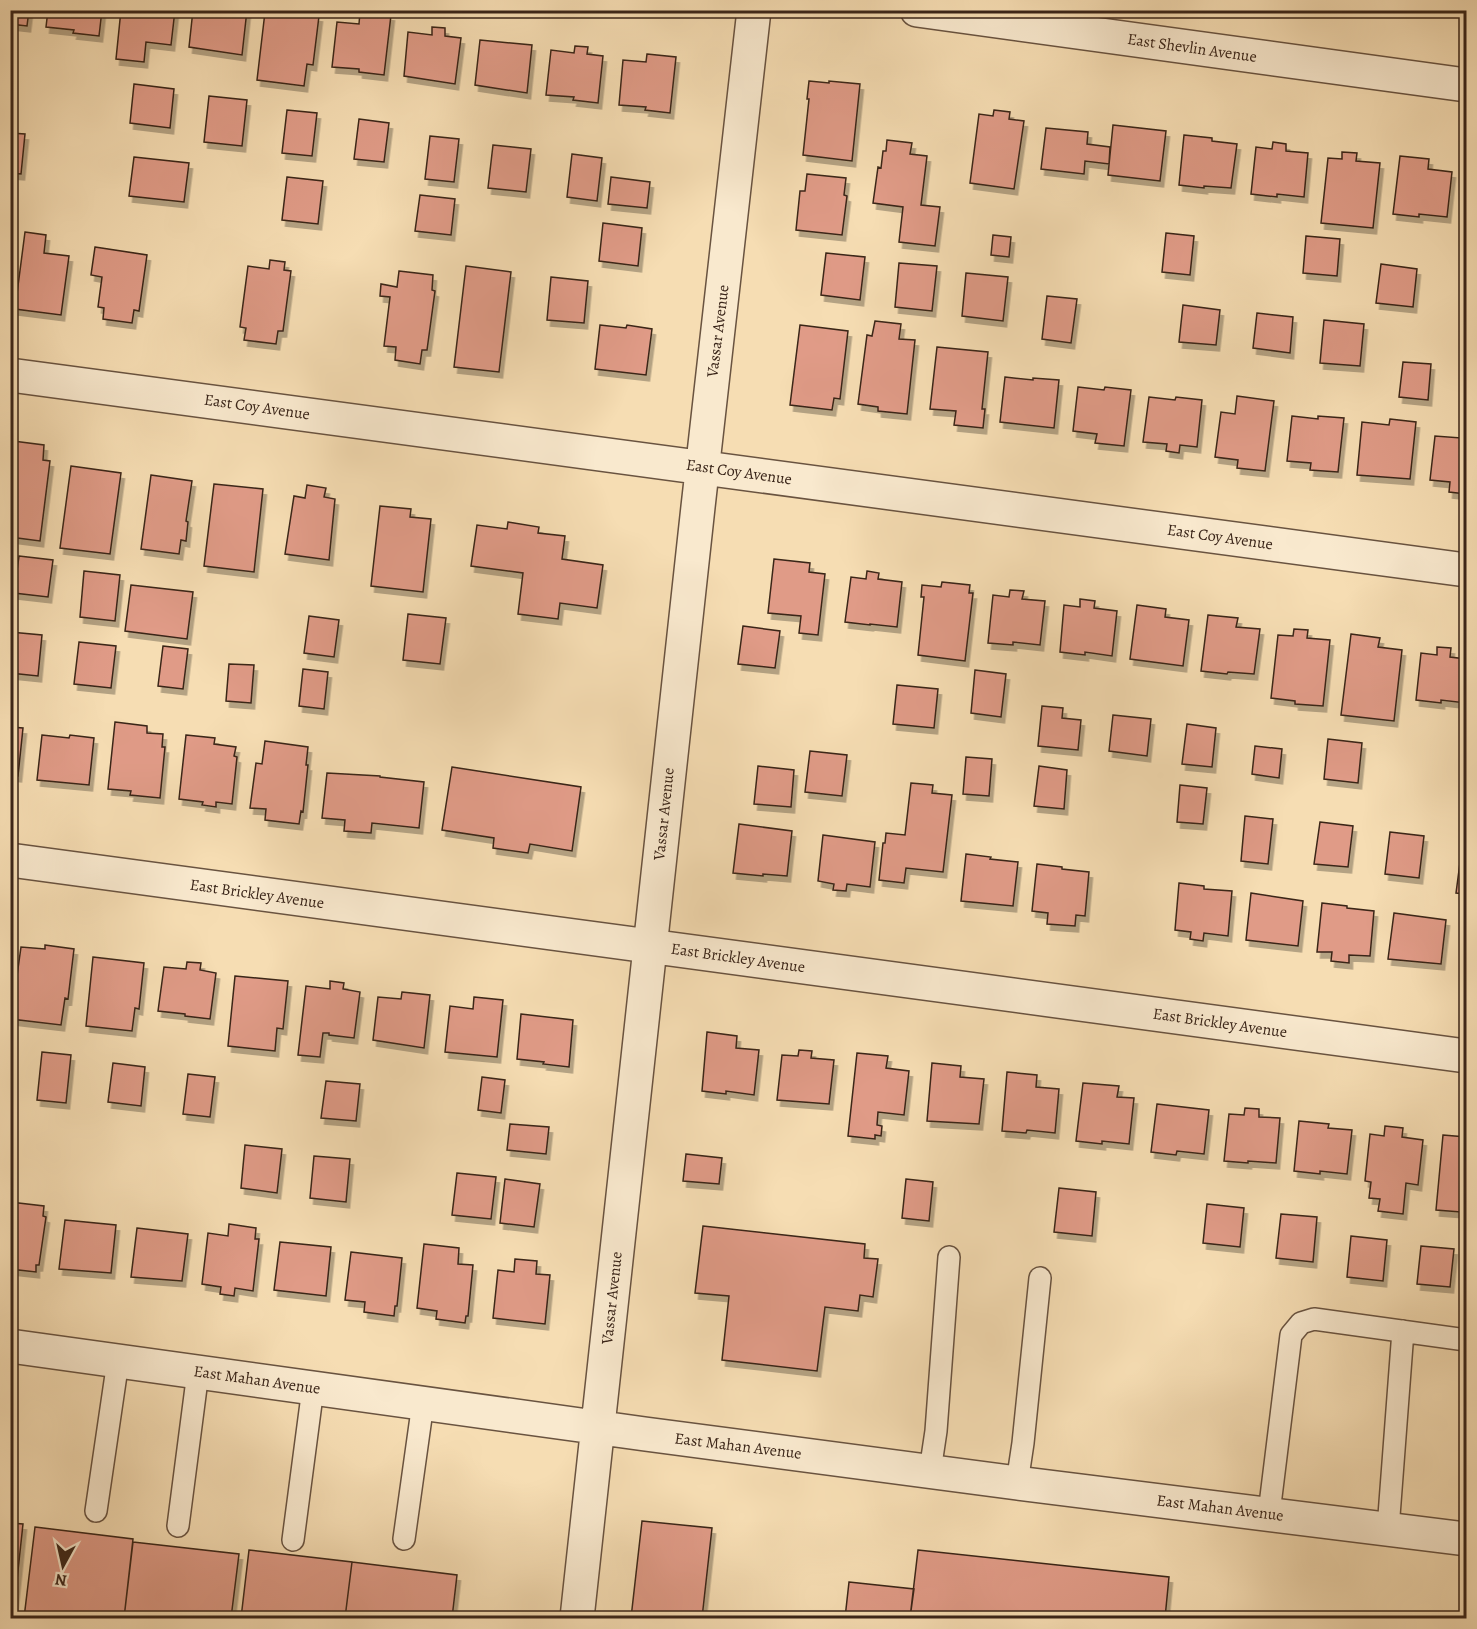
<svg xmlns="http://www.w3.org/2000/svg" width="1477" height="1629" font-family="Alegreya,serif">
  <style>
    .building { fill: #e09b87; stroke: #3a2519; stroke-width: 1.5; filter: url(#shadow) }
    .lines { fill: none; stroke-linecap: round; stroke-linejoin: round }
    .service-casing { stroke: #695340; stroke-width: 24 }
    .minor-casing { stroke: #695340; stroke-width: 36 }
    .service { stroke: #f9e9ce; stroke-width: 21 }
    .minor { stroke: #f9e9ce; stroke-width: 33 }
    .labels { text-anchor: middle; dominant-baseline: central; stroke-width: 6; stroke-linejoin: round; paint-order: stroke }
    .street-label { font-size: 16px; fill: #3a2519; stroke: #f9e9ce }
  </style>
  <defs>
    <filter id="shadow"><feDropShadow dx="3.5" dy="6" stdDeviation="0" flood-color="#0004"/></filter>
  </defs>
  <rect width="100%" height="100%" fill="#f6ddb3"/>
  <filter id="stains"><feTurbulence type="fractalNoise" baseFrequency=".00333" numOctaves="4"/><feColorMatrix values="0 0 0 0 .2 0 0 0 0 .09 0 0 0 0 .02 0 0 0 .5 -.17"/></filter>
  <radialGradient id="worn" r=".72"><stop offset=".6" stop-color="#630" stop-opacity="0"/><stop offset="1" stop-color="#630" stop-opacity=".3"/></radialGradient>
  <!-- building -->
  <path class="building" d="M10 10H29L27 26 10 24Z
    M48 10H102L99 36 73 33 74 30 46 27Z
    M121 10H175L171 45 146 42 144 62 116 59Z
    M193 10H247L242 55 189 47Z
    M265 12 288 15V12L319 16 313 65 307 64 304 86 257 80Z
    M360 12 391 15 384 75 359 72V69L332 67 337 22 359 24Z
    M432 27 445 28V36L461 38 455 84 404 76 408 32 432 35Z
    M480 40 532 45 527 93 475 85Z
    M575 46 588 47 587 54 603 56 598 103 573 100 574 97 546 95 551 50 574 53Z
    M647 54 676 57 670 113 645 110 646 107 619 105 623 60 646 62Z
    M809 81 829 83V81L860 84 852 161 803 155 809 99H807Z
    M134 84 174 89 170 128 130 123Z
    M209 96 247 100 242 146 204 142Z
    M287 110 317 113 312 156 282 153Z
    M994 110 1010 112 1009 119 1024 121 1014 189 970 183 979 114 993 116Z
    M359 119 389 123 384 162 354 159Z
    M1113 125 1166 131 1160 181 1108 175Z
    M1046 128 1088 132 1087 144 1110 147 1109 164 1085 161 1084 174 1041 169Z
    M10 133 25 134 21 174 10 173Z
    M1184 135 1212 138V141L1237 144 1231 188 1204 186V188L1179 185Z
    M430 136 459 139 454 182 425 179Z
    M887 140 912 143 910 154 927 156 921 205 940 207 935 246 899 242 903 207 873 203 878 167 881 168 883 151H886Z
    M1273 142 1286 144V151L1308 153 1304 197 1277 194V197L1251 194 1256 147 1272 149Z
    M493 145 531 149 526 192 488 188Z
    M1342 152 1357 153 1356 161 1380 163 1373 228 1321 223 1328 158 1342 159Z
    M572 154 602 158 597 201 567 197Z
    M1400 156 1429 159 1428 169 1452 172 1447 217 1419 214V217L1393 214Z
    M134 157 189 163 184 202 129 196Z
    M807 174 846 178 844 195 847 196 842 235 796 230 800 191H805Z
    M287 177 323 181 318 224 282 220Z
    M611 177 650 182 647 208 608 204Z
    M420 195 455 199 451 235 415 231Z
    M603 223 642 228 638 266 599 261Z
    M25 232 46 235 44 253 69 256 61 315 15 309Z
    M1166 233 1194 236 1190 275 1162 272Z
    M993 235 1011 237 1009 257 991 255Z
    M1306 236 1340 239 1337 276 1303 273Z
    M95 247 147 255 139 311 134 310 132 323 103 319 104 308 98 307 102 277 91 275Z
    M826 253 865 257 860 300 821 295Z
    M270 260 285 262 284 270 291 271 283 331H278L276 344 244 340 246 328 240 327 248 266 269 269Z
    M899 263 937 266 932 311 895 307Z
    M1381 264 1417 269 1413 307 1376 303Z
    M466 266 511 272 499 372 454 367Z
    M399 271 433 275 432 290 435 291 427 350H422L420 364 395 360 396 347 384 346 390 297 380 296 381 284 397 287Z
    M966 273 1008 277 1003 321 962 316Z
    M551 277 588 281 584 323 547 320Z
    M1047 296 1077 299 1071 343 1042 339Z
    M1183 305 1220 310 1216 345 1179 342Z
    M1257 313 1293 317 1290 353 1253 348Z
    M1324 320 1364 324 1360 366 1320 363Z
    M875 321 901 324 899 339 915 340 907 414 878 411V407L858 404 867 335 872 336Z
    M600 325 626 328 627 325 652 329 646 375 595 369Z
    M800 325 848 331 840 399 834 398 832 410 790 405Z
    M937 347 988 352 982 409H985L983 428 954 425 956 411 930 409Z
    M1403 362 1431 364 1428 400 1399 397Z
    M1005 377 1033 380V378L1059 380 1054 428 1000 422Z
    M1078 387 1104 390 1105 387 1131 390 1124 446 1095 443 1097 434 1073 431Z
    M1237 396 1274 401 1265 471 1237 468 1238 460 1215 457 1221 412 1235 414Z
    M1149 397 1175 400 1176 397 1202 400 1197 447 1180 445 1179 453 1166 451 1167 444 1143 442Z
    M1292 416 1318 419V416L1344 418 1338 472 1310 470 1311 463 1287 461Z
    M1390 419 1416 422 1410 479 1357 475 1362 422 1389 425Z
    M1465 419H1466V494L1449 492 1450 482 1430 480 1435 436 1461 438V436H1463Z
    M13 441 44 445 43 460 50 461 40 541 10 537V456Z
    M71 466 121 473 110 554 60 548Z
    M151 475 192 481 186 521 188 522 186 541 181 540 179 554 141 549Z
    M214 484 263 489 254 572 204 566Z
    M307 485 326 488 324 497 335 499 329 560 285 554 294 496 305 498Z
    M380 506 411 509 410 517 431 519 423 592 371 586Z
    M508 522 539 527 538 533 565 536 562 559 603 565 597 608 560 603 558 619 518 614 523 573 471 566 477 525 507 529Z
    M19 556 53 560 48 597 14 593Z
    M774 559 810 563 809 572 825 574 818 635 799 633 801 616 768 613Z
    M84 571 120 575 115 621 80 617Z
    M867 571 879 573 878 579 902 582 897 627 870 624V625L845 622 851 577 866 579Z
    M942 582 970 585 969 593H973L965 661 918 655 924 597H921L922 585 941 587Z
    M131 585 193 592 187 639 125 631Z
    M1010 590 1024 591 1022 599 1045 601 1040 645 1013 642V645L988 643 993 595 1009 597Z
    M1080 599 1095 601 1094 608 1117 611 1112 656 1085 652V655L1060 652 1064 605 1080 607Z
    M1137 605 1166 609 1165 617 1189 620 1183 666 1130 659Z
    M408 614 446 618 440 664 403 660Z
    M1208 615 1238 618 1236 627 1260 629 1254 674 1228 672 1227 674 1201 671Z
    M309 616 339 620 334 657 304 653Z
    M743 626 780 631 775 668 738 664Z
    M1294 629 1308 630 1307 638 1330 640 1323 706 1295 704V701L1271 698 1278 635 1293 636Z
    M10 632 42 635 38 676 10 673Z
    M1351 634 1380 638 1378 647 1402 650 1394 721 1341 715Z
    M79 642 116 646 111 688 74 684Z
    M163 646 188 649 183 689 158 686Z
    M1437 647 1451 648 1450 657 1466 659V703L1441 700V703L1416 700 1421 653 1437 655Z
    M229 664 254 665 251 703 226 701Z
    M303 669 328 672 324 709 299 706Z
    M975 670 1006 674 1001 717 971 713Z
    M897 685 938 689 934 728 893 724Z
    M1042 706 1063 708 1062 718 1081 720 1078 750 1038 746Z
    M1113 715 1151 719 1147 756 1109 751Z
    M115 722 147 726V733L163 734 162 747H165L160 798 130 795 131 791 108 789Z
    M1187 724 1216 728 1212 767 1182 764Z
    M10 727 23 728 18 776 10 775Z
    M42 735 69 738 70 735 94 738 89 785 37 780Z
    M186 735 215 738 214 744 236 747 234 756 237 757 232 804 216 802V807L202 805 203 802 179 799Z
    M1328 739 1362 743 1358 783 1324 779Z
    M265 741 308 747 306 765H308L303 812 301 811 299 824 265 820 266 809 250 808 256 763 262 764Z
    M1255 746 1282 749 1279 778 1252 774Z
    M810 751 847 755 842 796 805 792Z
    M966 757 992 759 989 796 963 794Z
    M758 766 794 770 791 807 754 804Z
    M1039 766 1067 770 1064 809 1034 806Z
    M452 767 581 787 572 851 530 844 528 853 493 848 494 838 442 830Z
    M327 773 380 776V777L424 782 419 828 372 823 371 833 344 831 345 820 322 818Z
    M911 783 933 785 932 793 952 795 943 872 906 868 904 883 879 880 883 843H885L886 833 905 835Z
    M1180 785 1207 788 1203 824 1177 822Z
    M1245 816 1273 819 1268 864 1241 861Z
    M1320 822 1353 826 1348 867 1314 864Z
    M739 824 792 831 787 876 763 874V876L733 873Z
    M1390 832 1424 836 1419 878 1385 874Z
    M823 835 875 842 870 887 847 884 846 891 833 890 834 884 818 881Z
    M966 854 991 857 990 859 1018 862 1013 906 961 901Z
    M1461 855H1466V894L1456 893Z
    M1037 864 1062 867V869L1089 872 1085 916 1076 915 1075 926 1047 924 1048 913 1032 911Z
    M1179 883 1204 886V889L1232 891 1228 936 1204 933 1203 941 1190 939 1191 932 1175 930Z
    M1251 893 1303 901 1298 946 1246 940Z
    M1322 903 1347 906V908L1374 911 1370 956 1349 955V963L1331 961 1332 952H1317Z
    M1394 913 1446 920 1441 964 1388 959Z
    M1465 924H1466V970L1460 969Z
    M45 945 74 949 68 999 65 998 61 1025 11 1019 21 947 45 949Z
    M93 957 144 963 139 1009 135 1008 132 1031 86 1026Z
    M187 962 201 963 200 970 216 973 210 1019 185 1016V1014L158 1011 164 967 186 969Z
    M235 976 288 981 283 1029 277 1028 275 1051 228 1046Z
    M330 981 344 983 343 989 360 992 354 1038 329 1035V1033H323L320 1057 298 1055 306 986 330 989Z
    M402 992 430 995 424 1048 373 1040 378 997 401 999Z
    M474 997 503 1000 497 1057 445 1052 450 1006 473 1009Z
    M521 1014 573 1020 569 1067 543 1064 544 1062 517 1059Z
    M707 1032 737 1036 736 1048 759 1050 754 1095 726 1091V1094L702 1091Z
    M799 1050 812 1051 811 1058 834 1060 829 1104 777 1100 782 1055 798 1056Z
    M42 1052 71 1055 66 1103 37 1100Z
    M857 1053 888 1056 886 1068 909 1071 904 1115 878 1112 877 1125 882 1126 881 1136 875 1135V1139L848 1136Z
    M113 1063 145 1067 141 1106 108 1102Z
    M932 1063 961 1066 960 1077 984 1079 979 1124 927 1121Z
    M1007 1072 1037 1075 1036 1087 1059 1089 1055 1133 1027 1130 1026 1133 1002 1131Z
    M188 1074 215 1077 210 1117 183 1114Z
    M482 1077 505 1080 501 1113 478 1110Z
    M326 1081 360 1084 356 1121 321 1118Z
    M1083 1083 1119 1086 1117 1097 1134 1098 1129 1144 1102 1141V1144L1076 1141Z
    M1157 1104 1209 1110 1204 1154 1177 1151 1176 1155 1151 1152Z
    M1245 1108 1259 1109V1117L1280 1118 1276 1163 1248 1161V1163L1224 1161 1229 1114 1244 1115Z
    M1299 1121 1329 1124 1328 1128 1352 1130 1347 1174 1320 1171V1174L1294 1171Z
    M510 1124 549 1127 546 1154 507 1150Z
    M1385 1126 1403 1128 1402 1137 1423 1140 1418 1185 1406 1183 1403 1214 1378 1211 1380 1199 1369 1198 1371 1182 1365 1181 1370 1134 1384 1136Z
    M1443 1135 1466 1137V1192H1463L1461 1212 1436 1210Z
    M245 1145 282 1149 277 1193 241 1188Z
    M686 1154 722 1158 719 1184 683 1181Z
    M314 1156 350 1159 346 1202 310 1198Z
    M457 1173 496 1177 491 1219 452 1215Z
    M505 1179 540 1184 534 1227 500 1223Z
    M906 1179 933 1182 929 1221 902 1218Z
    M1059 1188 1096 1192 1092 1236 1054 1232Z
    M10 1202 44 1206 43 1216 46 1217 39 1265H36V1272L10 1269Z
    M1207 1204 1244 1208 1240 1247 1203 1243Z
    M1281 1214 1317 1217 1313 1262 1276 1258Z
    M65 1220 116 1225 111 1273 59 1269Z
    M229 1224 256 1228 255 1239H259L253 1291 235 1288 234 1296 220 1294 221 1287 202 1284 208 1233 228 1236Z
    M703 1226 865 1244 864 1258 878 1259 873 1297 860 1295 858 1311 825 1307 817 1371 722 1360 729 1296 695 1293Z
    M137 1228 188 1234 182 1281 131 1277Z
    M1351 1236 1387 1240 1383 1281 1347 1277Z
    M280 1242 331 1247 326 1296 274 1290Z
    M424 1244 459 1248 458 1264 473 1265 468 1316H466L465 1323 436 1319 437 1311 417 1308Z
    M1421 1246 1454 1249 1450 1287 1417 1284Z
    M351 1252 402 1258 397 1306H395L394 1316 364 1312 365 1302 345 1300Z
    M515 1259 537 1261 536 1274 550 1275 545 1324 493 1318 498 1270 514 1272Z
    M642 1521 712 1528 702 1618H631Z
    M10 1523 23 1524 13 1617H10Z
    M35 1527 133 1539 124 1618H24Z
    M133 1542 239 1554 231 1618H124Z
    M249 1550 352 1562 345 1618H241Z
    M918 1550 1169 1577 1165 1618H910Z
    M352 1562 457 1575 452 1618H345Z
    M849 1582 914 1589 910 1618H845Z"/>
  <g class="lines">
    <!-- service casing -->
    <g class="service-casing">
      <path id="service" d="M930 1471 936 1431 949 1257
        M1017 1483 1023 1443 1040 1278
        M96 1511 118 1361
        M1269 1513 1291 1335 1301 1323 1314 1319 1466 1340
        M178 1526 198 1372
        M1388 1529 1403 1331
        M404 1539 423 1403
        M293 1540 313 1388"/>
    </g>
    <!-- minor casing -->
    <g class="minor-casing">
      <path id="minor" d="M917 10 1466 85
        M10 375 1466 570
        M10 860 1466 1056
        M10 1346 645 1434 1017 1483 1466 1539
        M577 1618 698 507 754 10"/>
    </g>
    <!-- service -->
    <use href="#service" class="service"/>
    <!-- minor -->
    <use href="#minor" class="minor"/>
  </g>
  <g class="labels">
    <!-- street labels -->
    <g class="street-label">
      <text transform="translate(1192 48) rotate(8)">East Shevlin Avenue</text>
      <text transform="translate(718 331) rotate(-83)">Vassar Avenue</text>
      <text transform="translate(257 407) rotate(8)">East Coy Avenue</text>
      <text transform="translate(739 472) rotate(8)">East Coy Avenue</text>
      <text transform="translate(1220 537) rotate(8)">East Coy Avenue</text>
      <text transform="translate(664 814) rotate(-84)">Vassar Avenue</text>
      <text transform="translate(257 894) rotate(8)">East Brickley Avenue</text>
      <text transform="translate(738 958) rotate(8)">East Brickley Avenue</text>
      <text transform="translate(1220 1023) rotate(8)">East Brickley Avenue</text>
      <text transform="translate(612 1298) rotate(-84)">Vassar Avenue</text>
      <text transform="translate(257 1380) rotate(8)">East Mahan Avenue</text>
      <text transform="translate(738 1446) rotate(7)">East Mahan Avenue</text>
      <text transform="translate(1220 1508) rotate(7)">East Mahan Avenue</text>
    </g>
  </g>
  <!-- margin -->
  <rect width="1477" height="1629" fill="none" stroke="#f6ddb3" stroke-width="36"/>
  <rect x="12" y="12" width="1453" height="1605" fill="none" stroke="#3a2519" stroke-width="3"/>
  <rect x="18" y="18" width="1441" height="1593" fill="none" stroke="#3a2519" stroke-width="1.5"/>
  <!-- north arrow -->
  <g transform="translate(63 1566) rotate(188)" stroke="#f9e9ce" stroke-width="4.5" paint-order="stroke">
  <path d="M0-4.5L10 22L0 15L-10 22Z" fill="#3a2519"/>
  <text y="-9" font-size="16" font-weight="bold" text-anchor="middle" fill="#3a2519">N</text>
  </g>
  <rect width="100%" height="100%" filter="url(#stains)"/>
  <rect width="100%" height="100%" fill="url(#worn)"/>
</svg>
